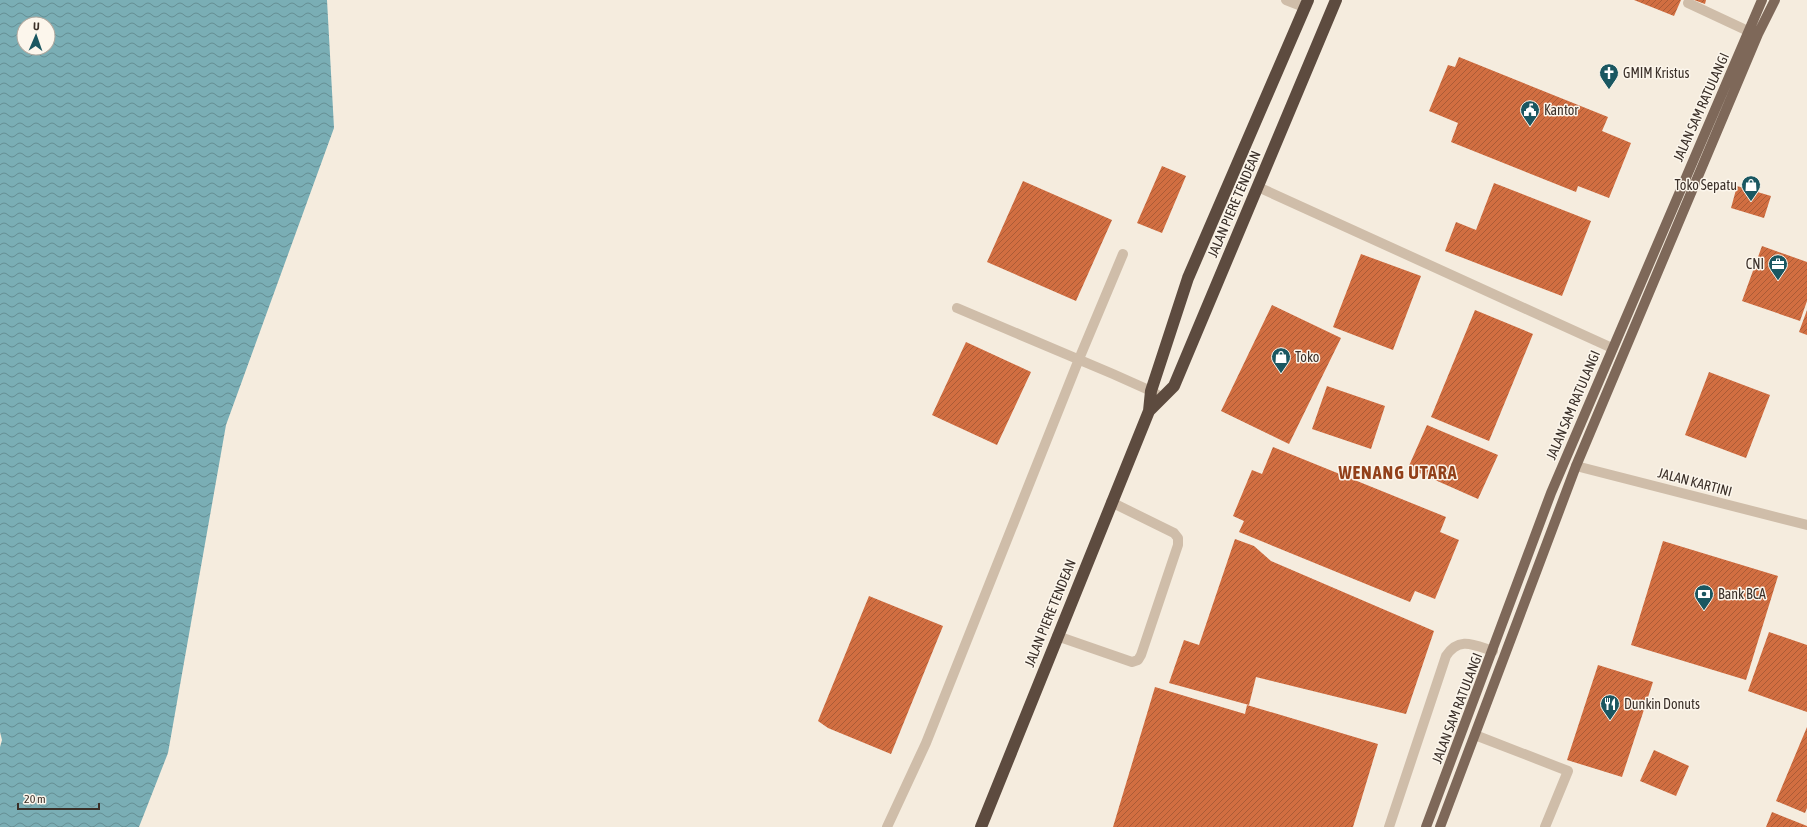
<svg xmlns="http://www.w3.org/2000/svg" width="1807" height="827" font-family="'Asap Condensed',sans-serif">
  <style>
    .water { fill: url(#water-waves); fill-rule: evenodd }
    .building { fill: url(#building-hatch) }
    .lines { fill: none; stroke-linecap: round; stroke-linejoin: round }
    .lane { stroke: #cfbda9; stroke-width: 10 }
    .street { stroke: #cfbda9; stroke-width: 10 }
    .primary { stroke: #7e6859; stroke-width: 10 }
    .highway { stroke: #5d4b3f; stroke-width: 12 }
    .labels { text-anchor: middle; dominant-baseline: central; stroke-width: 3; stroke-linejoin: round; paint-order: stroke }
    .poi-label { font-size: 14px; fill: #3b3029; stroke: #fcf6ec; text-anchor: start }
    .street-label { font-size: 14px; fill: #3b3029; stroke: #fcf6ec }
    .district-label { font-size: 18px; font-weight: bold; letter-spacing: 1px; fill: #92401a; stroke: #fcf6ec }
  </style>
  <defs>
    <pattern id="water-waves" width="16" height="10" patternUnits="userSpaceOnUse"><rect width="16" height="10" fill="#7aaeb5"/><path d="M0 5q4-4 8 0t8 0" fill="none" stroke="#658e93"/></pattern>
    <pattern id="building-hatch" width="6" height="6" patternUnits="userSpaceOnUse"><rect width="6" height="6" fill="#d16e41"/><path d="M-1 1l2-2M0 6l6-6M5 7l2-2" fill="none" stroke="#ab5b36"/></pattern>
  </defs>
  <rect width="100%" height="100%" fill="#f5ecde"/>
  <!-- water -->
  <path class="water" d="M0 0H327L334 128 226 425 168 753 139 827H0V747L2 740 0 732ZM24 24H48V48H24Z"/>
  <!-- building -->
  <path class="building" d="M1634 0H1681L1674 16Z
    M1694 0H1706L1705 4Z
    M1459 57 1608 117 1602 131 1631 143 1609 198 1578 186 1576 192 1451 142 1458 123 1429 111 1448 65 1455 67Z
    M1162 166 1186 176 1162 233 1137 223Z
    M1023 181 1112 220 1076 301 987 262Z
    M1494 183 1591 221 1562 296 1445 251 1456 222 1476 230Z
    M1737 186 1771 196 1764 218 1731 208Z
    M1762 246 1807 262V301L1800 321 1742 301Z
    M1361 254 1421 276 1393 350 1333 327Z
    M1272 305 1341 338 1289 444 1221 411Z
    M1475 310 1533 334 1489 441 1431 417Z
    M1807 310V335L1799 332Z
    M966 342 1031 372 997 445 932 415Z
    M1709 372 1770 395 1746 458 1685 435Z
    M1327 386 1385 406 1371 449 1312 429Z
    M1427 425 1498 455 1478 499 1408 468Z
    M1273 447 1446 517 1440 532 1459 540 1435 599 1415 591 1410 602 1239 532 1244 521 1233 516 1252 470 1262 474Z
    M1235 539 1254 546 1271 561 1434 631 1406 714 1256 677 1249 705 1169 683 1184 640 1199 645Z
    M1663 541 1778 576 1746 680 1631 645Z
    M869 596 943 626 891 754 828 728 818 721Z
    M1769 632 1807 645V712L1748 691Z
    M1598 665 1653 682 1622 777 1567 760Z
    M1155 687 1245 714 1247 705 1378 744 1353 827H1113Z
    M1807 727V808L1805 813 1776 801Z
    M1654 750 1689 766 1676 796 1640 781Z
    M1772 812 1807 826V827H1766Z"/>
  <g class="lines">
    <!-- lane -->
    <path class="lane" d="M1286 0 1304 7
      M1688 3 1748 31
      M957 308 1113 374 1151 391 1163 398
      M1057 636 1132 662 1138 660 1141 655 1178 545V538L1174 533 1111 502
      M1475 735 1568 771 1545 827
      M887 827 926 743 1079 359 1123 254
      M1389 827 1446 656C1459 636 1474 645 1493 651"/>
    <!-- street -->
    <path class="street" d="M1258 187 1612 348
      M1576 466 1807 525"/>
    <!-- primary -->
    <path class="primary" d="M1426 827 1551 493 1762 0
      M1440 827 1576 466 1758 34 1775 0"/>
    <!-- highway -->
    <path class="highway" d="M1149 411 1174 386 1336 0
      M981 827 1149 411 1151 391 1188 278 1308 0"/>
  </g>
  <!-- icons -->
  <defs>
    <g id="church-pin" transform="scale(1)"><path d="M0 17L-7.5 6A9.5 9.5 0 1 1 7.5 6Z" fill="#1a5761" stroke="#fcf6ec"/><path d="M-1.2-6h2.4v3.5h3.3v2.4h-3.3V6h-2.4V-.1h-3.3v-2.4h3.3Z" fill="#fff"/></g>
    <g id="civic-pin" transform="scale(1)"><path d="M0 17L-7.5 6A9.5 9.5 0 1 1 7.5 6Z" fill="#1a5761" stroke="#fcf6ec"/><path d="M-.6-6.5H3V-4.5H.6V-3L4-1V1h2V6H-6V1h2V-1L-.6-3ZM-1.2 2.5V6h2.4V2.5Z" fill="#fff"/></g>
    <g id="shop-pin" transform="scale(1)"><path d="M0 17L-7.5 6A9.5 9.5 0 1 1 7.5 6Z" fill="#1a5761" stroke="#fcf6ec"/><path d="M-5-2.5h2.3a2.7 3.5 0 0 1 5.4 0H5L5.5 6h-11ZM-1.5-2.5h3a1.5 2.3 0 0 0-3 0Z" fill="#fff"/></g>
    <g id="office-pin" transform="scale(1)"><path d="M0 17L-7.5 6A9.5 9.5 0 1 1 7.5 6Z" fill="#1a5761" stroke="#fcf6ec"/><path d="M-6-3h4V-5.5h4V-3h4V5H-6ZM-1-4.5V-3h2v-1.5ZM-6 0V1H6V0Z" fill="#fff"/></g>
    <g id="bank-pin" transform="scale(1)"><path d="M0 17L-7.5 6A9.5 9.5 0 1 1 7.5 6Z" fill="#1a5761" stroke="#fcf6ec"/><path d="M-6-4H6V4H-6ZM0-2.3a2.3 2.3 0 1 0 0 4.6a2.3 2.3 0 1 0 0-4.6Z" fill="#fff"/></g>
    <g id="restaurant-pin" transform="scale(1)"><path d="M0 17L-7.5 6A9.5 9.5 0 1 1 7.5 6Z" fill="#1a5761" stroke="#fcf6ec"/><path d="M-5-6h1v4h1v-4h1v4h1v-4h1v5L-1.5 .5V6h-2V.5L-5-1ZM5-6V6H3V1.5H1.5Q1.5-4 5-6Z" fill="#fff"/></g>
  </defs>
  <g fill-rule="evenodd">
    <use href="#church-pin" x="1609" y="73"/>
    <use href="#civic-pin" x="1530" y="110"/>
    <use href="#shop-pin" x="1751" y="185"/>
    <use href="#office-pin" x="1778" y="264"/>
    <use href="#shop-pin" x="1281" y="357"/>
    <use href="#bank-pin" x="1704" y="594"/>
    <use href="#restaurant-pin" x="1610" y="704"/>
  </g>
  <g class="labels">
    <!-- poi labels -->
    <g class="poi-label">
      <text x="1623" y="73">GMIM Kristus</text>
      <text x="1544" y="110">Kantor</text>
      <text x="1737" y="185" text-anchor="end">Toko Sepatu</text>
      <text x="1764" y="264" text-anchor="end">CNI</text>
      <text x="1295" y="357">Toko</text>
      <text x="1718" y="594">Bank BCA</text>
      <text x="1624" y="704">Dunkin Donuts</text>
    </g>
    <!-- street labels -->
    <g class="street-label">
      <text transform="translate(1701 107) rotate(-66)">JALAN SAM RATULANGI</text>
      <text transform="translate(1234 204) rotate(-67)">JALAN PIERE TENDEAN</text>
      <text transform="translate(1573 405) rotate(-67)">JALAN SAM RATULANGI</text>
      <text transform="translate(1695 482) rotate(15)">JALAN KARTINI</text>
      <text transform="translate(1050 613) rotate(-68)">JALAN PIERE TENDEAN</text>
      <text transform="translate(1457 708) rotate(-69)">JALAN SAM RATULANGI</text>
    </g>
    <!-- district labels -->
    <g class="district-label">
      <text x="1398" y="472">WENANG UTARA</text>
    </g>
  </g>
  <!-- north arrow -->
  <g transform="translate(36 36) rotate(2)"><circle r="19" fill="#fcf6ec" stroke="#afa79e"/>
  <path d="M0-3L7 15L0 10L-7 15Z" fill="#1a5761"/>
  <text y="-6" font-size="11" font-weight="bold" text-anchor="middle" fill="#3b3029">U</text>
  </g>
  <!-- scale -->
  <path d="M18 803v6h81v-6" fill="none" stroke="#3b3029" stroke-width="2"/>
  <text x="24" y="803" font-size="12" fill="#3b3029" stroke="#fcf6ec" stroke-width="3" paint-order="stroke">20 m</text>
</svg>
